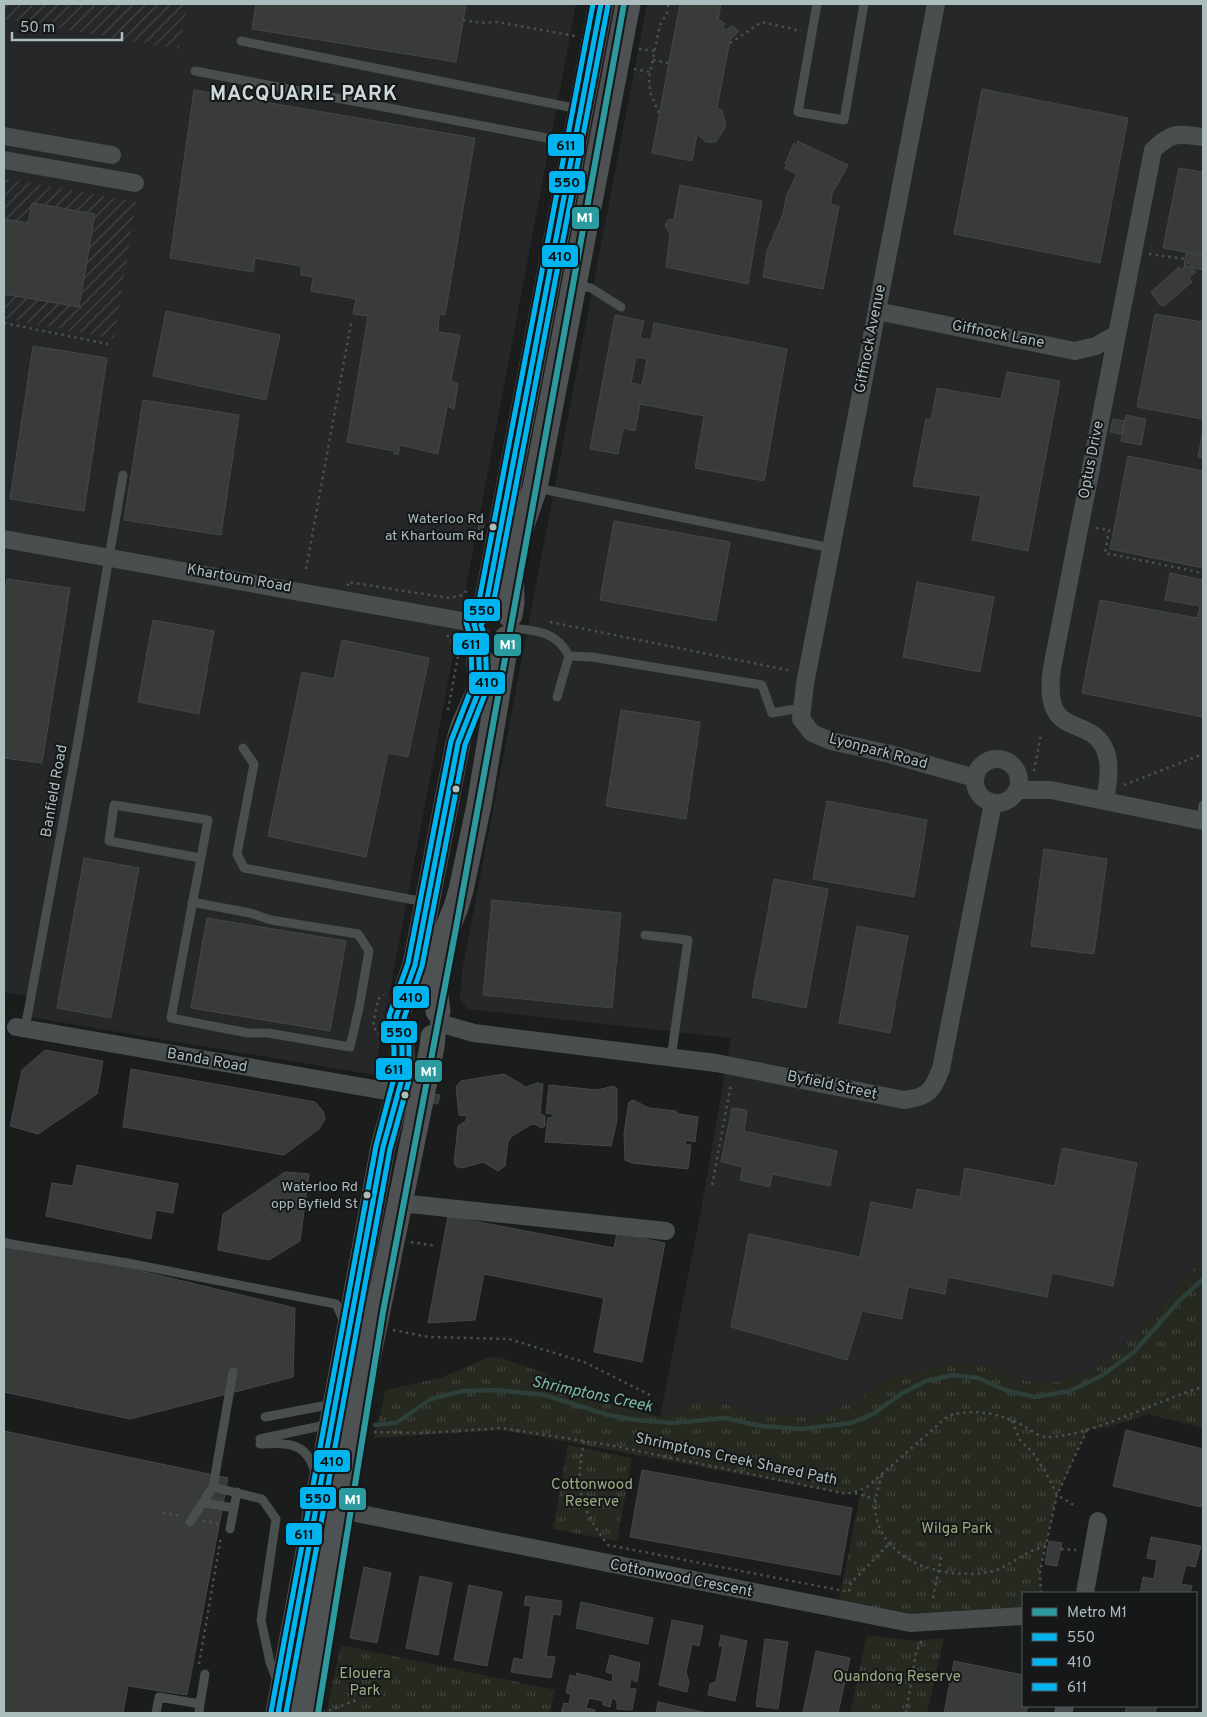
<svg xmlns="http://www.w3.org/2000/svg" width="1207" height="1717" font-family="Overpass,sans-serif">
  <style>
    .built { fill: #252728 }
    .industrial { fill: url(#industrial-furrows) }
    .park { fill: url(#park-tufts) }
    .lines { fill: none; stroke-linecap: round; stroke-linejoin: round }
    .stream { stroke: #2c3f39; stroke-width: 4.5 }
    .building { fill: #393a3a; stroke: #444848; fill-rule: evenodd }
    .path { stroke: #4b4f4f; stroke-width: 2.5; stroke-dasharray: 2.5 4; stroke-linecap: butt }
    .lane { stroke: #494e4e; stroke-width: 9 }
    .street { stroke: #494e4e; stroke-width: 18 }
    .secondary { stroke: #4e5252; stroke-width: 25 }
    .lane-bridge { stroke: #494e4e; stroke-width: 9 }
    .bus-1-casing { stroke: #151718; stroke-width: 9 }
    .bus-2-casing { stroke: #151718; stroke-width: 9 }
    .bus-3-casing { stroke: #151718; stroke-width: 9 }
    .bus-1 { stroke: #00b5ef; stroke-width: 5 }
    .bus-2 { stroke: #00b5ef; stroke-width: 5 }
    .bus-3 { stroke: #00b5ef; stroke-width: 5 }
    .metro-1-casing { stroke: #151718; stroke-width: 10 }
    .metro-1 { stroke: #2b9ba0; stroke-width: 6 }
    .bus-dot { fill: #abbdbc; stroke: #151718; stroke-width: 2 }
    .labels { text-anchor: middle; dominant-baseline: central; stroke-width: 4; stroke-linejoin: round; paint-order: stroke }
    .bus-label { font-size: 14px; fill: #abbdbc; stroke: #151718; text-anchor: end }
    .street-label { font-size: 15px; fill: #abbdbc; stroke: #151718 }
    .park-label { font-size: 15px; fill: #9eaa81; stroke: #151718 }
    .water-label { font-size: 16px; font-style: italic; fill: #7fbba9; stroke: #151718 }
    .district-label { font-size: 20px; font-weight: bold; letter-spacing: 1px; fill: #cdd9d8; stroke: #151718 }
    .line-badge { stroke: #151718; stroke-width: 2 }
    .badge-label { font-size: 14px; text-anchor: middle; font-weight: bold; fill: #fff }
    .pale-badge-label { font-size: 14px; text-anchor: middle; font-weight: bold; fill: #111 }
  </style>
  <defs>
    <pattern id="industrial-furrows" width="10" height="10" patternUnits="userSpaceOnUse" patternTransform="scale(1.25)"><rect width="10" height="10" fill="#252728"/><path d="M-1 1l2-2M0 10L10 0M9 11l2-2" fill="none" stroke="#424445"/></pattern>
    <pattern id="park-tufts" width="24" height="20" patternUnits="userSpaceOnUse" patternTransform="scale(1.25)"><rect width="24" height="20" fill="#252920"/><path d="M3 7l-1-3M5 7V3M7 7l1-3M15 17l-1-3M17 17v-4M19 17l1-3" fill="none" stroke="#42463e"/></pattern>
  </defs>
  <rect width="100%" height="100%" fill="#1b1c1c"/>
  <!-- built -->
  <path class="built" d="M4 4H576L374 1075 5 1013 27 1016 30 997 4 992Z
    M647 4H1203V1264L1193 1269 1120 1350 1090 1368 1058 1382 1026 1381 995 1367 889 1379 853 1401 813 1417 767 1416 708 1399 660 1417 700 1216 731 1038 468 1009 460 999 462 972Z"/>
  <!-- industrial -->
  <path class="industrial" d="M4 4H187L179 49 4 19Z
    M4 178 136 202 114 339 4 318Z"/>
  <!-- park -->
  <path class="park" d="M1203 1264V1428L1148 1414 1108 1427 1087 1430 1057 1495 1040 1571 1041 1593H1023V1616L910 1623 837 1610 860 1496 864 1489 847 1494 502 1430 374 1438 386 1390 443 1377 487 1358 499 1357 541 1372 590 1398 660 1417 707 1399 767 1416 813 1417 853 1401 889 1379 959 1362 995 1367 1026 1381 1058 1382 1090 1368 1120 1350 1193 1269Z
    M568 1445 632 1458 617 1541 553 1529Z
    M867 1635 913 1641 944 1638 927 1713H850Z
    M341 1645 555 1690 550 1713H326Z"/>
  <g class="lines">
    <!-- stream -->
    <path class="stream" d="M375 1425 396 1423 431 1399 463 1391 496 1390 545 1395 608 1415 637 1420 673 1423 725 1418 761 1426 802 1429 851 1423 873 1414 901 1394 926 1381 953 1375 978 1378 1005 1390 1035 1397 1070 1391 1101 1376 1134 1352 1178 1302 1203 1279"/>
  </g>
  <!-- building -->
  <path class="building" d="M256 4H466L456 62 252 29Z
    M680 4H721L718 19 724 23 723 31 733 26 739 31 730 40 717 108 722 110 726 126 716 142H706L697 134 692 161 652 153Z
    M982 89 1128 118 1100 263 954 234Z
    M194 90 475 138 445 315 439 314 438 332 460 335 451 381 458 384 454 409 447 406 438 454 400 445 398 455 394 454V451L347 442 368 316 353 314 356 299 311 291 313 277 301 275V266L255 258 253 272 170 258Z
    M797 141 848 165 832 194 831 204 839 206 823 289 763 277 767 251 783 214 786 197 797 174 784 168 787 166 785 164 794 143 797 145 798 143Z
    M1179 168 1203 172V255L1163 248Z
    M680 185 762 201 748 284 666 267 670 235 665 225 668 220 674 219Z
    M32 203 95 214 79 307 4 294V219L28 223Z
    M1186 253 1203 256V270L1184 266Z
    M1188 263 1196 272 1189 278 1192 282 1164 306 1160 305 1151 292 1179 267 1181 270Z
    M166 311 280 335 266 400 153 376Z
    M1155 314 1203 322V419L1137 407Z
    M615 315 644 321 640 338 651 340 654 323 787 349 764 481 695 468 704 416 640 404 635 431 623 428 618 454 590 449ZM636 357 647 359 642 385 631 383Z
    M33 346 107 358 84 511 10 499Z
    M1007 372 1060 381 1028 551 972 540 981 496 913 486 926 419 931 420 937 388 1001 399Z
    M143 400 239 415 221 535 124 520Z
    M1126 415 1146 419 1141 445 1121 441Z
    M1113 419 1125 421 1122 434 1110 432Z
    M1203 431V458L1198 457Z
    M1128 456 1203 471V568L1110 549Z
    M480 520H485L483 531 478 529Z
    M614 521 730 542 716 621 600 600Z
    M1170 573 1203 580V717L1082 693 1100 600 1197 618 1200 606 1165 600Z
    M7 579 70 588 42 763 4 758V601Z
    M917 582 994 597 980 672 903 657Z
    M153 620 214 631 199 714 138 702Z
    M342 640 429 658 408 757 388 753 366 857 268 836 302 672 334 679Z
    M621 710 700 722 686 819 606 806Z
    M827 801 927 820 914 897 813 879Z
    M1044 849 1107 859 1094 954 1031 946Z
    M84 858 139 868 111 1018 57 1008Z
    M774 879 828 889 806 1008 752 997Z
    M492 900 621 913 612 1008 483 995Z
    M207 918 346 941 330 1031 191 1008Z
    M857 926 908 936 890 1033 839 1023Z
    M45 1050 103 1061 97 1094 38 1134 10 1126 22 1070Z
    M131 1069 315 1102 323 1111 325 1119 319 1129 284 1155 123 1127Z
    M504 1074 526 1087 537 1083 543 1084 540 1114 545 1116V1126L542 1128 534 1124 530 1125 511 1137 508 1142 505 1166 498 1171 483 1162 462 1168 457 1167 454 1164 458 1126 466 1121 467 1116 459 1115 456 1087 461 1081Z
    M549 1085 597 1090 614 1086 617 1089V1121L611 1146 545 1142 548 1118 553 1117V1114L546 1113Z
    M435 1094 440 1095 438 1104 433 1103Z
    M633 1100 649 1108 676 1111 679 1114 698 1117 695 1142 686 1140 685 1144 691 1145 688 1169 632 1163 625 1160 624 1133 629 1102Z
    M732 1108 747 1110 744 1131 837 1151 830 1186 772 1174 770 1187 740 1180 743 1167 721 1162Z
    M1062 1148 1137 1163 1113 1286 1052 1273 1047 1297 948 1277 945 1294 908 1287 902 1319 862 1311 847 1360 731 1327 749 1234 860 1257 871 1202 913 1210 917 1189 960 1197 965 1168 1055 1186Z
    M77 1165 178 1184 173 1213 156 1210 151 1239 46 1216 52 1183 73 1186Z
    M285 1172 309 1174 300 1241 269 1260 218 1250 223 1214Z
    M448 1216 614 1248 617 1233 665 1243 642 1362 594 1352 604 1298 484 1274 475 1320 428 1323Z
    M4 1238 295 1308 293 1377 130 1419 4 1392Z
    M1126 1430 1203 1449V1497L1201 1507 1113 1486Z
    M4 1431 228 1478 187 1695 128 1686 123 1713H4Z
    M642 1470 852 1508 840 1575 630 1537Z
    M1151 1537 1201 1546 1195 1567 1186 1565 1181 1584 1192 1586 1190 1593H1140L1143 1577 1154 1579 1157 1560 1147 1558Z
    M1049 1541 1062 1543 1057 1566 1045 1564Z
    M364 1567 391 1573 377 1643 350 1638Z
    M420 1576 452 1583 438 1655 406 1648Z
    M469 1585 502 1592 487 1666 454 1660Z
    M526 1596 562 1601 560 1615 553 1614 546 1656 555 1657 551 1678 511 1672 514 1658 523 1660 531 1606 524 1605Z
    M581 1602 653 1618 648 1644 576 1628Z
    M672 1620 703 1626 699 1646 692 1644 686 1672 689 1682 687 1692 659 1685Z
    M721 1635 747 1641 735 1701 708 1695 710 1684 716 1682 723 1646H719Z
    M765 1639 788 1642 778 1709 756 1706Z
    M816 1651 850 1658 838 1713H803Z
    M610 1655 640 1663 637 1682 631 1679 629 1688 636 1689 632 1710 617 1709V1701L612 1698 610 1707 603 1705V1701L589 1698 586 1708 595 1710 594 1713H561L564 1703 569 1704 571 1694 566 1693 570 1675 578 1677 576 1673 612 1682 613 1674 606 1672Z
    M954 1661 1023 1675V1706H1028L1026 1713H944Z
    M658 1702 707 1713H656Z
    M1127 1706H1157L1155 1713H1125Z"/>
  <g class="lines">
    <!-- path -->
    <path class="path" d="M463 20 482 23 497 22 575 36
      M730 43 762 22 801 31
      M639 49 655 51
      M653 60 669 63
      M634 69 650 72
      M659 113 650 92 649 78 660 25 667 13 668 4
      M1149 254 1185 259
      M4 323 108 344
      M1096 528 1109 530 1105 553 1203 573
      M306 569 351 323
      M348 586V582L449 598 463 595 469 588
      M550 622 792 671
      M447 635 458 651
      M448 710 458 656
      M1034 771 1041 734
      M1124 785 1203 754
      M380 1035 373 1026 378 999 384 995
      M379 1074 381 1062
      M712 1185 731 1084
      M411 1242 436 1246
      M393 1330 429 1337 509 1339 584 1362 652 1396
      M1012 1421 1020 1440 1033 1453 1045 1471 1057 1495 1077 1507
      M374 1432 424 1433 502 1428 609 1445 847 1494 866 1488 948 1416C973 1408 998 1413 1022 1425 1029 1428 1038 1437 1046 1437 1091 1437 1157 1400 1203 1387
      M584 1441C575 1489 579 1506 608 1545L849 1592 851 1583 889 1544
      M882 1475C878 1488 873 1502 876 1516 886 1565 950 1581 993 1571 1012 1566 1030 1546 1048 1547
      M855 1493 875 1499
      M163 1513 181 1516
      M203 1521 220 1524
      M1061 1549 1076 1550
      M1041 1593 1040 1571 1057 1495 1087 1430
      M933 1598 942 1553
      M199 1664 221 1537
      M323 1713 359 1699
      M906 1713 916 1653 923 1637"/>
    <!-- lane -->
    <path class="lane" d="M817 4 798 112 844 120 864 4
      M241 41 579 109
      M195 71 573 143
      M575 285 591 288 621 307
      M537 488 831 548
      M512 628C538 631 556 631 569 656L557 697
      M569 656 592 657 762 685 772 713 801 708
      M243 748 254 764 237 854 244 868 425 902
      M1201 820 1203 805
      M192 902 250 913 271 920 358 934 369 951 359 1008 350 1047 268 1033H248L171 1018 208 820 114 805 109 841 200 858
      M645 935 688 940 671 1058
      M25 1029 77 746 123 475
      M4 1243 128 1263 336 1304 343 1319
      M265 1417 333 1404
      M260 1439 330 1424
      M260 1444C287 1443 307 1441 315 1473
      M204 1503 234 1508
      M190 1522 213 1487 262 1499 276 1519 261 1620 270 1662 277 1681
      M230 1529 237 1492
      M200 1704 205 1674
      M156 1713 159 1697 200 1704 199 1713"/>
    <!-- street -->
    <path class="street" d="M936 4 805 684 801 719 812 733 831 741 890 754 975 778
      M4 136 112 155
      M4 160 135 183
      M877 311 1075 351 1096 346 1117 334
      M4 539 473 623
      M975 781a22 22 0 1 1 44 0a22 22 0 1 1-44 0Z
      M1018 790H1051L1203 821
      M1105 800C1110 775 1114 744 1087 731 1078 726 1066 724 1059 716 1048 704 1050 683 1052 668L1153 150C1173 131 1177 134 1203 137
      M439 1023 474 1033 716 1063 904 1100C929 1097 932 1091 941 1069L993 803
      M16 1027 398 1093
      M400 1203 666 1231
      M341 1510 910 1623 1023 1616
      M1085 1593 1098 1521
      M1063 1713 1065 1706"/>
    <!-- secondary -->
    <path class="secondary" d="M483 608 486 604 601 4
      M510 615 512 603 511 557 535 488 628 4
      M401 1005 415 965 458 743 463 726 480 688 478 638
      M438 1011 434 980 436 957 456 907 461 890 479 805 507 638
      M278 1713 383 1147C393 1107 408 1076 400 1033
      M302 1713 369 1354 432 1047 433 1037"/>
    <!-- lane-bridge -->
    <path class="lane-bridge" d="M213 1487 233 1372"/>
    <!-- bus-1 casing -->
    <g class="bus-1-casing">
      <path id="bus-1" d="M278 1713 383 1147 402 1079V1047L396 1017 415 965 458 743 480 688 478 638 474 624 486 604 601 4"/>
    </g>
    <!-- bus-2 casing -->
    <g class="bus-2-casing">
      <path id="bus-2" d="M286 1713 390 1149 409 1080V1046L404 1018 422 966 465 745 487 689 485 637 481 625 493 605 608 5"/>
    </g>
    <!-- bus-3 casing -->
    <g class="bus-3-casing">
      <path id="bus-3" d="M271 1712 376 1146 394 1078V1048L389 1016 408 963 451 741 472 687 471 640 466 622 479 601 593 4"/>
    </g>
    <!-- bus-1 -->
    <use href="#bus-1" class="bus-1"/>
    <!-- bus-2 -->
    <use href="#bus-2" class="bus-2"/>
    <!-- bus-3 -->
    <use href="#bus-3" class="bus-3"/>
    <!-- metro-1 casing -->
    <g class="metro-1-casing">
      <path id="metro-1" d="M318 1713 383 1312 456 928 624 4"/>
    </g>
    <!-- metro-1 -->
    <use href="#metro-1" class="metro-1"/>
  </g>
  <!-- markers -->
  <g class="bus-dot">
    <circle cx="493" cy="527" r="4.5"/>
    <circle cx="456" cy="789" r="4.5"/>
    <circle cx="405" cy="1095" r="4.5"/>
    <circle cx="367" cy="1195" r="4.5"/>
  </g>
  <g class="labels">
    <!-- bus labels -->
    <g class="bus-label">
      <text x="484" y="519">Waterloo Rd<tspan x="484" dy="17">at Khartoum Rd</tspan></text>
      <text x="358" y="1187">Waterloo Rd<tspan x="358" dy="17">opp Byfield St</tspan></text>
    </g>
    <!-- street labels -->
    <g class="street-label">
      <text transform="translate(998 335) rotate(11)">Giffnock Lane</text>
      <text transform="translate(871 339) rotate(-79)">Giffnock Avenue</text>
      <text transform="translate(1092 460) rotate(-79)">Optus Drive</text>
      <text transform="translate(239 579) rotate(10)">Khartoum Road</text>
      <text transform="translate(878 752) rotate(15)">Lyonpark Road</text>
      <text transform="translate(55 791) rotate(-80)">Banfield Road</text>
      <text transform="translate(207 1061) rotate(10)">Banda Road</text>
      <text transform="translate(832 1086) rotate(12)">Byfield Street</text>
      <text transform="translate(736 1460) rotate(12)">Shrimptons Creek Shared Path</text>
      <text transform="translate(681 1579) rotate(11)">Cottonwood Crescent</text>
    </g>
    <!-- park labels -->
    <g class="park-label">
      <text x="592" y="1485">Cottonwood<tspan x="592" dy="17">Reserve</tspan></text>
      <text x="957" y="1529">Wilga Park</text>
      <text x="365" y="1674">Elouera<tspan x="365" dy="17">Park</tspan></text>
      <text x="897" y="1677">Quandong Reserve</text>
    </g>
    <!-- water labels -->
    <g class="water-label">
      <text transform="translate(592 1395) rotate(12)">Shrimptons Creek</text>
    </g>
    <!-- district labels -->
    <g class="district-label">
      <text x="304" y="95">MACQUARIE PARK</text>
    </g>
  </g>
  <g class="line-badge">
    <rect x="547" y="133" width="38" height="24" rx="5" fill="#00b5ef"/>
    <rect x="548" y="170" width="38" height="24" rx="5" fill="#00b5ef"/>
    <rect x="571" y="206" width="29" height="24" rx="5" fill="#2b9ba0"/>
    <rect x="541" y="244" width="38" height="24" rx="5" fill="#00b5ef"/>
    <rect x="463" y="598" width="38" height="24" rx="5" fill="#00b5ef"/>
    <rect x="452" y="632" width="38" height="24" rx="5" fill="#00b5ef"/>
    <rect x="493" y="633" width="29" height="24" rx="5" fill="#2b9ba0"/>
    <rect x="468" y="671" width="38" height="24" rx="5" fill="#00b5ef"/>
    <rect x="392" y="985" width="38" height="24" rx="5" fill="#00b5ef"/>
    <rect x="380" y="1020" width="38" height="24" rx="5" fill="#00b5ef"/>
    <rect x="375" y="1057" width="38" height="24" rx="5" fill="#00b5ef"/>
    <rect x="414" y="1059" width="29" height="24" rx="5" fill="#2b9ba0"/>
    <rect x="313" y="1449" width="38" height="24" rx="5" fill="#00b5ef"/>
    <rect x="299" y="1486" width="38" height="24" rx="5" fill="#00b5ef"/>
    <rect x="338" y="1487" width="29" height="24" rx="5" fill="#2b9ba0"/>
    <rect x="285" y="1522" width="38" height="24" rx="5" fill="#00b5ef"/>
  </g>
  <g class="badge-label">
    <text x="585" y="222">M1</text>
    <text x="508" y="649">M1</text>
    <text x="429" y="1076">M1</text>
    <text x="353" y="1504">M1</text>
  </g>
  <g class="pale-badge-label">
    <text x="566" y="150">611</text>
    <text x="567" y="187">550</text>
    <text x="560" y="261">410</text>
    <text x="482" y="615">550</text>
    <text x="471" y="649">611</text>
    <text x="487" y="687">410</text>
    <text x="411" y="1002">410</text>
    <text x="399" y="1037">550</text>
    <text x="394" y="1074">611</text>
    <text x="332" y="1466">410</text>
    <text x="318" y="1503">550</text>
    <text x="304" y="1539">611</text>
  </g>
  <!-- border -->
  <rect width="1207" height="1717" fill="none" stroke="#abbdbc" stroke-width="10"/>
  <!-- legend -->
  <rect x="1022" y="1592" width="175" height="115" fill="#151718" stroke="#51595a"/>
  <rect x="1032" y="1608" width="25" height="8" fill="#2b9ba0" stroke="#51595a"/>
  <text x="1067" y="1617" font-size="15" fill="#abbdbc">Metro M1</text>
  <rect x="1032" y="1633" width="25" height="8" fill="#00b5ef" stroke="#51595a"/>
  <text x="1067" y="1642" font-size="15" fill="#abbdbc">550</text>
  <rect x="1032" y="1658" width="25" height="8" fill="#00b5ef" stroke="#51595a"/>
  <text x="1067" y="1667" font-size="15" fill="#abbdbc">410</text>
  <rect x="1032" y="1683" width="25" height="8" fill="#00b5ef" stroke="#51595a"/>
  <text x="1067" y="1692" font-size="15" fill="#abbdbc">611</text>
  <!-- scale -->
  <path d="M12 32v8h110v-8" fill="none" stroke="#abbdbc" stroke-width="2.5"/>
  <text x="20" y="32" font-size="15" fill="#abbdbc" stroke="#151718" stroke-width="4" paint-order="stroke">50 m</text>
</svg>
